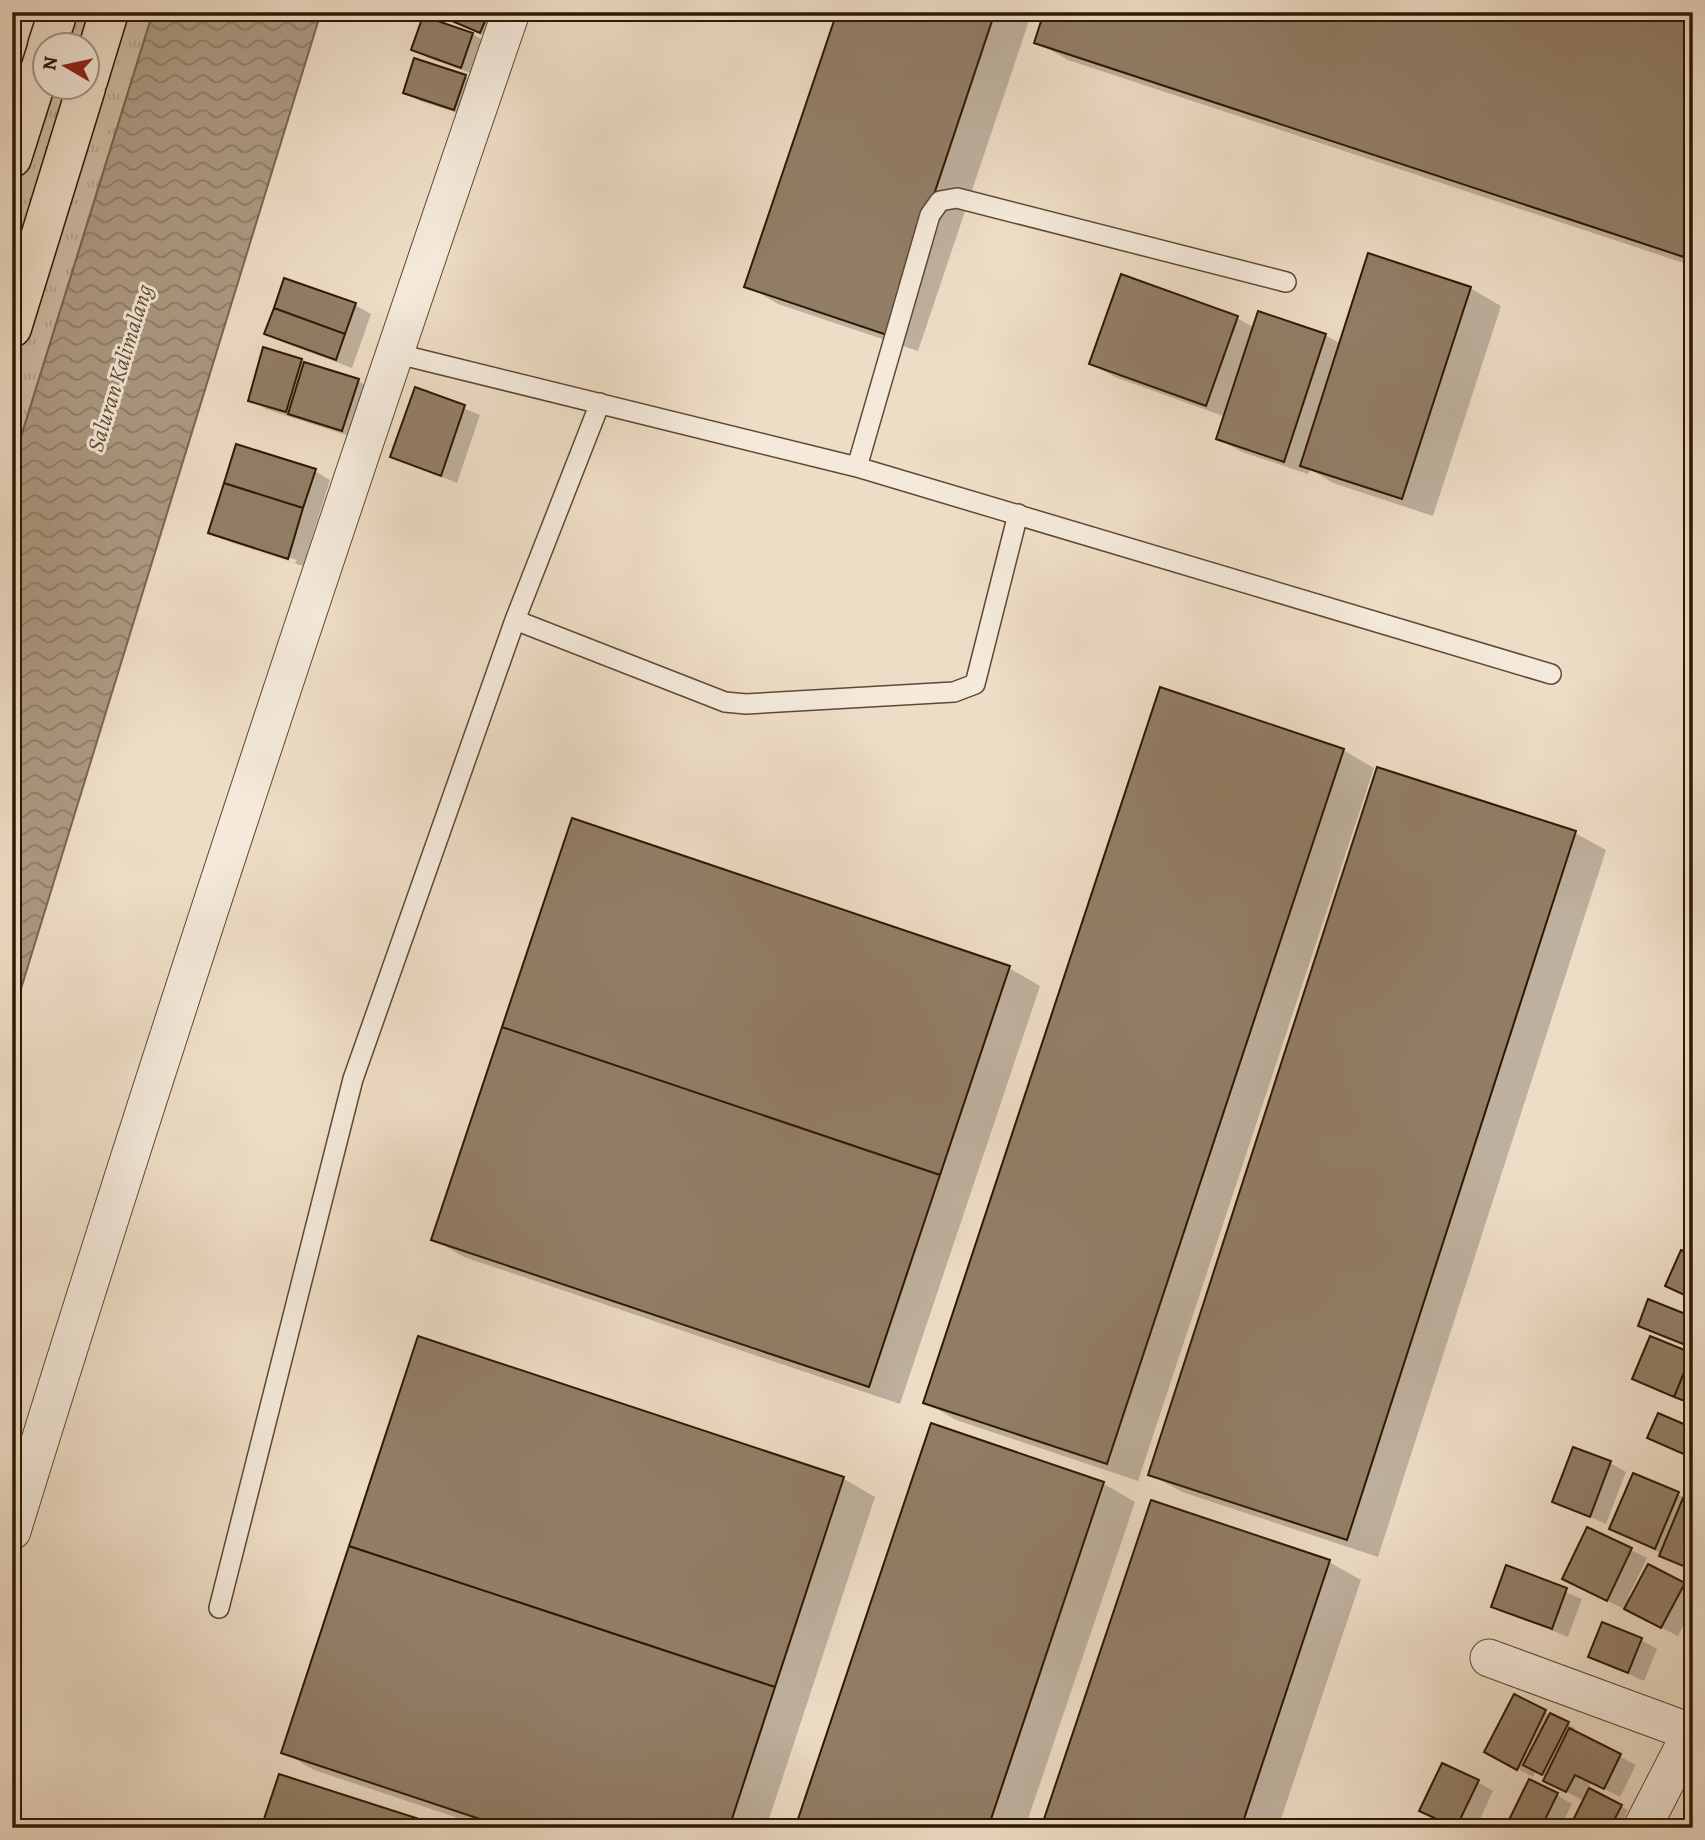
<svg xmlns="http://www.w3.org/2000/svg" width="1705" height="1840" font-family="Alegreya,serif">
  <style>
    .grass { fill: url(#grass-tufts); stroke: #7e6a52; stroke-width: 2 }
    .water { fill: url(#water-waves); stroke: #7a664f; stroke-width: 2 }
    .shadow { fill: #0003; fill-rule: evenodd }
    .building { fill: #927e67; stroke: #2e1800; stroke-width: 2 }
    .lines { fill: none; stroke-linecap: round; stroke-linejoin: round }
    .lane-casing { stroke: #5e4932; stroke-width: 22 }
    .street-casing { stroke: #5e4932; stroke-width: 39 }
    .primary-casing { stroke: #2e1800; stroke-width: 41 }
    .lane { stroke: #f4e9da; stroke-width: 19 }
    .street { stroke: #f4e9da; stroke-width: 37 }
    .primary { stroke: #eeddc6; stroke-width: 38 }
    .labels { text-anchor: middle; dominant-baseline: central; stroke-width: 6; stroke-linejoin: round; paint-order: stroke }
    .water-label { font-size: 23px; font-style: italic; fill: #614c34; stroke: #f4e9da }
  </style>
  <defs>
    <pattern id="grass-tufts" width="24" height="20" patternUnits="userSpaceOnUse" patternTransform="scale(1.75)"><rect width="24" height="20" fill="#cdbca4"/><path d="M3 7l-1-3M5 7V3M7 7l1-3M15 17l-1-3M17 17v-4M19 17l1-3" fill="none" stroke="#b0a18b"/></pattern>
    <pattern id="water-waves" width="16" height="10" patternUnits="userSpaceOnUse" patternTransform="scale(1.75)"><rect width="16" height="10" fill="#ad9a83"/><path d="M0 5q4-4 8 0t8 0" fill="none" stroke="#8d7d69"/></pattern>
  </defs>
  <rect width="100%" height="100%" fill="#eeddc6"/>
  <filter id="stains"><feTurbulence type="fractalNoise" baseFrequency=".00286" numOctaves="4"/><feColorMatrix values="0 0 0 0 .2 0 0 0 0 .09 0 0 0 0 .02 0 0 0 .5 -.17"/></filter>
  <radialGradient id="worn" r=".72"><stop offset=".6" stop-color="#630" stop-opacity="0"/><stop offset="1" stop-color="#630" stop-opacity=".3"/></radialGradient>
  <!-- grass -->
  <path class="grass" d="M58 12H153L12 466V158L46 88H88V46L47 45Z"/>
  <!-- water -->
  <path class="water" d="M153 12H321L12 1018V466Z"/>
  <!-- shadow -->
  <path class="shadow" d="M431 12H502L496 40 435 15Z
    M838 12H1032L918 351 778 304 747 286Z
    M1693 12V266L1068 60 1036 42Z
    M472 34 488 43 477 75 428 58 413 49Z
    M465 76 481 85 470 117 420 101 405 92Z
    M285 280 355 305 371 314 352 368 282 342 266 333Z
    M1470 288 1501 306 1433 516 1333 483 1310 469 1308 474 1242 452 1218 439 1226 417 1115 377 1091 364 1237 318 1255 328 1325 335 1341 344Z
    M301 360 358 381 374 390 358 439 266 409 250 400Z
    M416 389 480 415 457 483 392 457Z
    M315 471 330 480 303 566 226 541 210 532ZM224 537 297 560 295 563 224 540Z
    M1343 750 1374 768 1138 1481 956 1420 925 1402Z
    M1575 833 1606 850 1378 1557 1182 1492 1150 1474Z
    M1009 968 1040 986 900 1404 464 1257 433 1239Z
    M1693 1319V1349L1640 1325Z
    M419 1338 844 1479 875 1497 766 1828H488L314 1770 283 1752Z
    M1693 1356V1405L1634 1378Z
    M932 1426 1104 1484 1135 1502 1025 1828H797Z
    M1693 1430V1458L1657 1442Z
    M1610 1463 1626 1472 1606 1524 1555 1501Z
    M1678 1494 1693 1502V1570L1611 1528Z
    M1152 1502 1329 1562 1361 1580 1278 1828H1043Z
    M1588 1529 1647 1558 1628 1597 1631 1599 1648 1566 1693 1590V1606L1678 1636 1580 1587Z
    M1507 1568 1582 1599 1568 1637 1493 1606Z
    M1641 1640 1657 1649 1644 1681 1590 1656Z
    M1515 1696 1575 1728 1573 1732 1636 1765 1620 1797 1591 1782 1588 1789 1628 1810 1619 1828H1586L1584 1801 1561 1789 1536 1770 1533 1777 1502 1761Z
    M1478 1782 1493 1791 1476 1828H1454L1422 1811Z
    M1557 1795 1572 1804 1560 1828H1507Z"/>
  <!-- building -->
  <path class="building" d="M431 12H489L480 33Z
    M837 12H995L887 335 744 287Z
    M1044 12H1693V260L1034 43Z
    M423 16 473 33 461 68 411 50Z
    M414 58 466 75 454 110 403 93Z
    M1368 253 1471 287 1402 499 1300 466Z
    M1121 274 1238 316 1206 406 1089 364Z
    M284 278 356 303 345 334 274 308Z
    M274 308 345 334 336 360 264 334Z
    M1258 311 1326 334 1284 462 1216 439Z
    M263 347 302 359 286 412 248 401Z
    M304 362 359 379 342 431 288 414Z
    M415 387 465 405 441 476 390 457Z
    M236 444 316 469 303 508 224 483Z
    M224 483 303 508 288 559 208 533Z
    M1160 687 1344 749 1107 1464 923 1403Z
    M1377 767 1576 831 1347 1540 1148 1475Z
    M572 818 1010 966 940 1175 502 1027Z
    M502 1027 940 1175 869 1387 431 1240Z
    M1681 1250 1693 1255V1299L1665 1286Z
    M1648 1299 1693 1317V1348L1638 1326Z
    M418 1336 844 1477 775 1687 349 1546Z
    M1650 1336 1692 1353 1674 1397 1632 1379Z
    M1692 1353 1693 1354V1404L1674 1397Z
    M1658 1413 1693 1428V1445L1688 1456 1647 1438Z
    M931 1423 1104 1482 988 1828H795Z
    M1573 1447 1611 1461 1590 1517 1552 1502Z
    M1633 1473 1679 1492 1655 1549 1609 1529Z
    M1683 1498 1693 1502V1570L1659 1556Z
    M1151 1500 1330 1560 1241 1828H1041Z
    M1587 1527 1632 1548 1607 1601 1562 1579Z
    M349 1546 775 1687 729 1828H507L281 1753Z
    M1648 1564 1685 1583 1661 1628 1624 1609Z
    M1506 1565 1567 1588 1552 1629 1491 1607Z
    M1602 1622 1642 1638 1628 1673 1588 1657Z
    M1514 1694 1546 1710 1517 1770 1484 1752Z
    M1550 1713 1569 1722 1542 1775 1523 1765Z
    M1569 1728 1621 1754 1604 1789 1575 1775 1566 1792 1543 1781Z
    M1442 1763 1479 1780 1456 1828 1419 1811Z
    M279 1774 447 1828H261Z
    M1529 1779 1558 1793 1541 1828H1505Z
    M1589 1788 1622 1805 1610 1828H1583L1572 1822Z"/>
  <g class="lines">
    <!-- lane casing -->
    <g class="lane-casing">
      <path id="lane" d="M394 353 857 467 1551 674
        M857 467 930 215 940 201 957 198 1286 282
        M515 620 725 702 746 704 954 692 975 684 1018 514
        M219 1608 353 1079 515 620 600 403"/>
    </g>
    <!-- street casing -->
    <g class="street-casing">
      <path id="street" d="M12 1531C169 1022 338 516 511 12
        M1489 1658 1693 1733
        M1642 1828 1693 1729"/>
    </g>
    <!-- primary casing -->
    <g class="primary-casing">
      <path id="primary" d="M47 46 58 12
        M88 81 109 12
        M12 158 46 51
        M12 328 86 88"/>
    </g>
    <!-- lane -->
    <use href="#lane" class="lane"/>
    <!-- street -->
    <use href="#street" class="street"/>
    <!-- primary -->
    <use href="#primary" class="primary"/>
  </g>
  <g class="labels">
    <!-- water labels -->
    <g class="water-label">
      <text transform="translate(120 368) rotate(-73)">Saluran Kalimalang</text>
    </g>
  </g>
  <!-- margin -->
  <rect width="1705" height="1840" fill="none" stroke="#eeddc6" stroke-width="42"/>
  <rect x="14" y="14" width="1677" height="1812" fill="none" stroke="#2e1800" stroke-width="3.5"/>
  <rect x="21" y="21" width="1663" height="1798" fill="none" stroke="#2e1800" stroke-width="2"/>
  <!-- north arrow -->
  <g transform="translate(66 66) rotate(279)"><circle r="33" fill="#f4e9da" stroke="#a59583" stroke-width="2"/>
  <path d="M0-5L12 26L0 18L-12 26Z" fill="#8f2418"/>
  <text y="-10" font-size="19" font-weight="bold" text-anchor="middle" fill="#2e1800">N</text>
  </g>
  <rect width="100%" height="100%" filter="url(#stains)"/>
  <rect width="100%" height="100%" fill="url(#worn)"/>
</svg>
